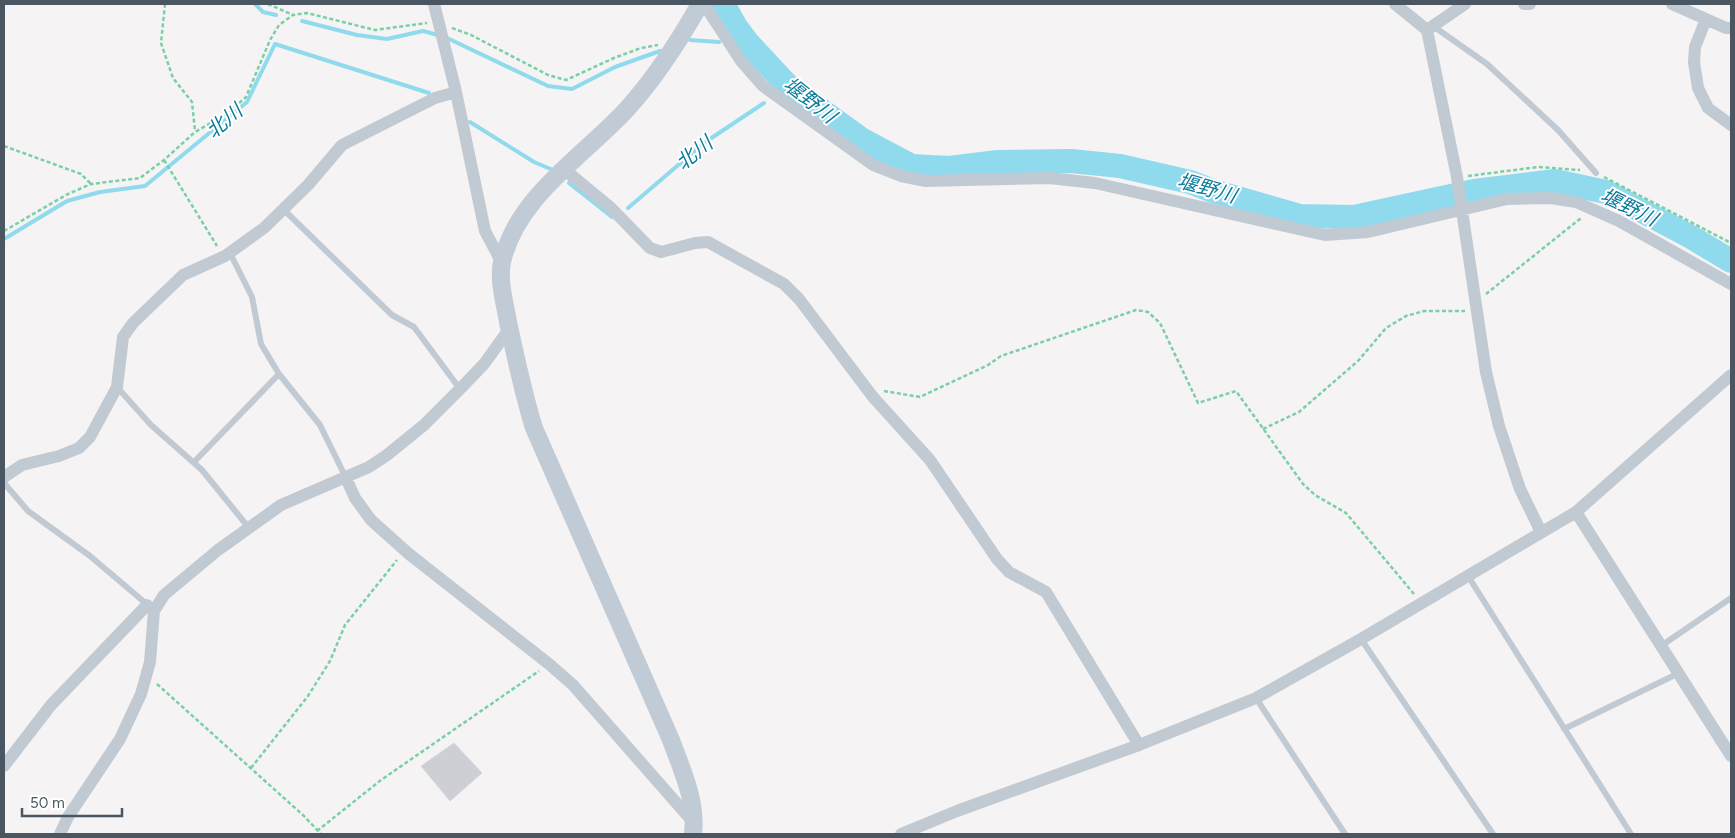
<svg xmlns="http://www.w3.org/2000/svg" width="1735" height="838" font-family="Figtree,'Noto Sans JP',sans-serif">
  <style>
    .lines { fill: none; stroke-linecap: round; stroke-linejoin: round }
    .stream { stroke: #90daee; stroke-width: 4 }
    .river { stroke: #90daee; stroke-width: 24 }
    .building { fill: #cdcfd5; stroke: #d7d9de }
    .path { stroke: #7ad0a6; stroke-width: 2.5; stroke-dasharray: 4 2.5; stroke-linecap: butt }
    .lane { stroke: #c1cad2; stroke-width: 6 }
    .street { stroke: #c1cad2; stroke-width: 12 }
    .secondary { stroke: #c1cbd6; stroke-width: 18 }
    .labels { text-anchor: middle; dominant-baseline: central; stroke-width: 4; stroke-linejoin: round; paint-order: stroke }
    .water-label { font-size: 20px; font-style: italic; fill: #0c7c9b; stroke: #fff }
  </style>
  <rect width="100%" height="100%" fill="#f5f3f3"/>
  <g class="lines">
    <!-- stream -->
    <path class="stream" d="M255 4 263 12 276 15
      M302 21 357 35 387 39 423 31 438 35
      M445 37 548 86 572 89 615 67 660 51
      M690 40 719 42
      M748 52 758 56
      M470 122 534 162 553 170
      M569 183 612 217
      M628 208 704 143 764 103
      M4 239 67 201 100 192 145 186 247 102 275 44 429 93"/>
    <!-- river -->
    <path class="river" d="M723 4 736 27 748 43 789 87 861 139 912 166 949 168 998 162 1071 161 1120 166 1190 182 1213 191 1300 216 1354 217 1474 191 1555 181 1606 192 1691 237 1731 261"/>
  </g>
  <!-- building -->
  <path class="building" d="M454 743 482 773 450 801 421 766Z"/>
  <g class="lines">
    <!-- path -->
    <path class="path" d="M165 4 161 43 173 78 192 102 195 131
      M268 4 293 15
      M452 28 471 35 548 75 566 80 614 58 641 48 658 45
      M4 146 81 174 91 184
      M164 160 217 246
      M1468 176 1538 167 1580 170
      M1604 177 1731 243
      M4 231 66 195 91 184 140 178 164 160 195 132 228 113 246 97 270 40 279 25 293 15 307 13 375 30 427 23
      M1486 294 1581 218
      M884 391 920 397 988 365 1001 356 1136 310 1148 312 1160 323 1198 403 1236 391 1303 484 1315 495 1346 513 1414 594
      M1263 429 1299 412 1358 361 1386 328 1406 316 1424 311H1465
      M157 684 304 816 321 834
      M251 768 308 696 330 661 345 625 397 560
      M317 831 381 780 539 671"/>
    <!-- lane -->
    <path class="lane" d="M1433 26 1487 64 1558 130 1596 173
      M283 209 392 315 414 327 460 389
      M230 253 252 297 261 344 279 374 320 425 345 476
      M117 387 151 425 202 470 249 528
      M194 462 279 374
      M4 483 28 511 90 556 149 606
      M1468 576 1631 834
      M1361 639 1493 834
      M1661 646 1731 598
      M1256 698 1345 834
      M1564 729 1679 673"/>
    <!-- street -->
    <path class="street" d="M434 4 456 92 485 231 502 263
      M704 4 741 61 763 86 873 165 901 176 926 181 1049 178 1095 183 1325 235 1368 232 1507 199 1551 198 1576 202 1619 221 1731 284
      M1395 4 1427 30 1457 177 1486 372 1499 426 1520 489 1541 532
      M1524 4H1530
      M1672 4 1726 28H1731
      M1706 19 1695 47 1694 62 1698 88 1708 108 1731 125
      M1427 30 1465 4
      M565 170 611 208 650 248 661 252 695 243 708 242 784 284 799 299 873 397 930 460 997 559 1009 572 1046 592 1139 745
      M345 476 355 498 371 520 409 554 549 664 573 685 694 823
      M4 477 22 465 59 456 79 448 90 437 117 387 123 337 133 323 183 275 225 256 264 228 308 185 342 145 435 98 456 92
      M1576 512 1731 756
      M4 766 51 705 147 605
      M60 834 68 817 120 739 141 694 150 662 154 611 164 595 218 550 281 505 369 467 387 455 424 425 460 389 484 364 510 328
      M901 834 957 811 1139 745 1256 698 1361 639 1576 512 1731 375"/>
    <!-- secondary -->
    <path class="secondary" d="M693 834C697 802 682 770 671 740L534 428C523 393 516 358 508 322 505 303 498 281 502 262 517 196 584 156 627 109 656 77 679 41 700 4"/>
  </g>
  <g class="labels">
    <!-- water labels -->
    <g class="water-label">
      <text transform="translate(810 100) rotate(38)">堰野川</text>
      <text transform="translate(224 121) rotate(-40)">北川</text>
      <text transform="translate(694 153) rotate(-39)">北川</text>
      <text transform="translate(1207 188) rotate(16)">堰野川</text>
      <text transform="translate(1629 207) rotate(26)">堰野川</text>
    </g>
  </g>
  <!-- border -->
  <rect width="1735" height="838" fill="none" stroke="#4a5661" stroke-width="10"/>
  <!-- scale -->
  <path d="M22 808v8h100v-8" fill="none" stroke="#4a5661" stroke-width="2.5"/>
  <text x="30" y="808" font-size="15" fill="#4a5661" stroke="#ffffff" stroke-width="4" paint-order="stroke">50 m</text>
</svg>
